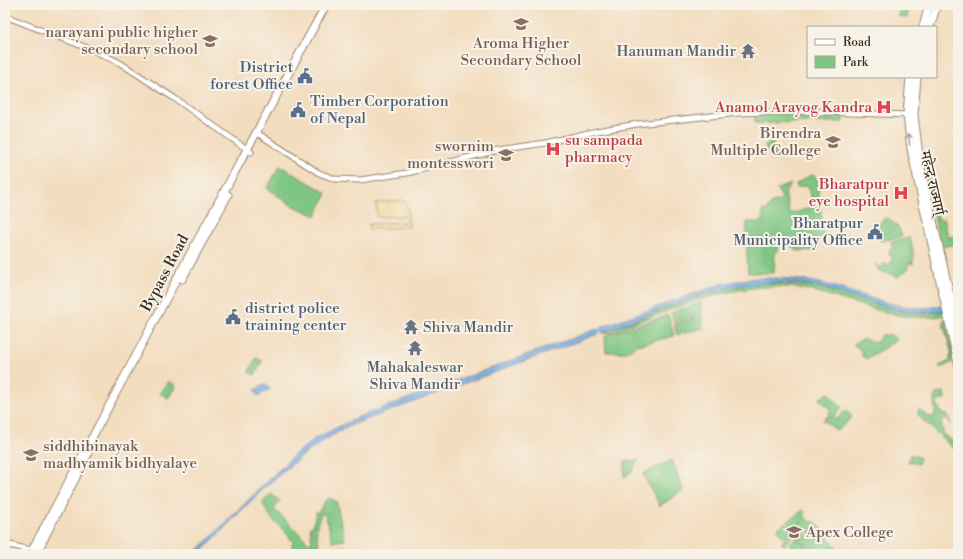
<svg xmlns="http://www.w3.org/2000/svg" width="963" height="559" font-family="'Libre Bodoni','Noto Serif Devanagari',serif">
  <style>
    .green { fill: #7ec682; stroke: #5c7850 }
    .sand { fill: #eeda9e; stroke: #94825e }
    .water { fill: #71abe1; stroke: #566a80 }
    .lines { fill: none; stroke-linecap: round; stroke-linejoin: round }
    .canal { stroke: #71abe1; stroke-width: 3.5 }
    .minor-casing { stroke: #97846e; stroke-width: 7 }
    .highway-casing { stroke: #97846e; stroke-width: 9 }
    .minor { stroke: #fff; stroke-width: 5 }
    .highway { stroke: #fff; stroke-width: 7 }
    .oneway { stroke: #a79f9a }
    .labels { text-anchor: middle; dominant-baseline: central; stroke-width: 4; stroke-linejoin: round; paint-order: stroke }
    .education-label { font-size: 15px; fill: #785e54; stroke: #f7f3e8; text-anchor: end }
    .worship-label { font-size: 15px; fill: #5b616d; stroke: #f7f3e8; text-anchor: end }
    .service-label { font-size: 15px; fill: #4e5e75; stroke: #f7f3e8; text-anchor: end }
    .health-label { font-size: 15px; fill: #be3a42; stroke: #f7f3e8; text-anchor: end }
    .street-label { font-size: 15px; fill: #3b2a1e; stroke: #f7f3e8 }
  </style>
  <rect width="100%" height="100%" fill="#f7f3e8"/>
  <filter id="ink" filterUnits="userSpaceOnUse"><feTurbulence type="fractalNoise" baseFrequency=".025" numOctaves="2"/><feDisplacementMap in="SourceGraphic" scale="8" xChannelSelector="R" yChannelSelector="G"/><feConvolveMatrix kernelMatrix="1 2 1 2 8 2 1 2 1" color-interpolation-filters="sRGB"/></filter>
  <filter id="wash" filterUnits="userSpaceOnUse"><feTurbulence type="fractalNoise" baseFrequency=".012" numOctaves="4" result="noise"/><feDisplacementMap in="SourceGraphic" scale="16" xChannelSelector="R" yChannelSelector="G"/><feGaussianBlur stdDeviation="0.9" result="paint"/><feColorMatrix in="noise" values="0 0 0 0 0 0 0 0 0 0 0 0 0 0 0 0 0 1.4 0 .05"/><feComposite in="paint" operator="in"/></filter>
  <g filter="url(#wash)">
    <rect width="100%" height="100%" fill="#f3ddbf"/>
    <!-- green -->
    <path class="green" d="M901 5 909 6 907 18 898 16Z
      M775 114 834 115 835 117 836 115 843 116V122L755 123V115Z
      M772 142 779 156 772 160 765 146Z
      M919 152 924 154 939 220 944 219 948 237 958 236V244L941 247Z
      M280 166 327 193 316 216 291 205 267 188Z
      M811 175 815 176 817 180 824 238H818L817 250 798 251 789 244H778V251L775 253 774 273H748L746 242 747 222H763V211L767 210 771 203 781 201 782 198 777 189 791 184 785 193 790 214 814 207 807 185 797 188 796 184Z
      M888 218 899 228 902 237 881 241 879 239 878 228 882 220Z
      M910 238 914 255 913 264 909 263 906 271 898 277 878 270 876 264 880 268 885 263 888 266 893 258 889 254 890 249 893 248 891 242Z
      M768 283 814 286 905 312 922 314 948 310 945 315C895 327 839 291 788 287 726 283 667 312 610 333H602L713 291 739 284Z
      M700 303 702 313 674 323 671 313Z
      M668 315 674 336 637 345 625 352H606L605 336Z
      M702 315 703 328 677 335 674 325Z
      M945 318 955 361 941 368 939 366 950 361V356L952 355 943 323Z
      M881 335H891L897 340 866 359 861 355 863 352 853 344 864 339 876 343Z
      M256 358 262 361 255 375 249 372Z
      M168 381 176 386 168 398 160 393Z
      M944 392 945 399 936 402 942 414 948 415 951 425 948 418 941 420C942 423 942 433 945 436 952 442 958 441 958 453L918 415 919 409 928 417 935 416 934 398 936 394Z
      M828 393 842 407 834 416 837 419 846 410 852 417 837 431 823 420 830 415 829 412 831 410 819 399Z
      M910 454 920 458 918 464 910 461 908 463Z
      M638 460 632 471 624 477 625 462Z
      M672 460 683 490 660 506 643 474Z
      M271 494 280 501 274 509 309 543 312 541 310 527 313 526 316 512 318 513 325 501 329 498 336 501 345 540 333 542 325 514 322 513C313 529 317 537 322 554H290L293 542C288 534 282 529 276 523 269 516 267 510 262 503Z
      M803 510 805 513 804 515 810 523 813 521 814 523 816 522 838 550 839 554H812L798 536 804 532 809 537 812 535 801 523 799 525 801 528C794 533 791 527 787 522Z
      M785 523 794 533 784 546 781 543 785 540 777 529Z
      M797 537 806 548 800 552 795 546 792 548 789 544Z
      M346 546 348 554H336L335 548Z"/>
    <!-- sand -->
    <path class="sand" d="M403 200 408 209 409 227 369 229V224L406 222 405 216 377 217 376 203Z"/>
    <!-- water -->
    <path class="water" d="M754 278C777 278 800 278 824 284 866 294 901 315 946 305L947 310C896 320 862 296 814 286 739 271 671 307 603 332L601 327 721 284Z
      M597 329 598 334 354 424C293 453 246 506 199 554H194L294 455 316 438 358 417Z
      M266 384 270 389 258 396 255 390Z"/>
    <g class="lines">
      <!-- canal -->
      <path class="canal" d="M593 333 606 328"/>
    </g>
  </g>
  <g filter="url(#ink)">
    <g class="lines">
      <!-- minor casing -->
      <g class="minor-casing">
        <path id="minor" d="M5 16 95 51 120 63 174 98 251 152
          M257 133 319 173 335 179 360 180 407 173 498 150 545 143 597 131 637 124 739 113 794 111 910 115
          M5 544 35 551"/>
      </g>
      <!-- highway casing -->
      <g class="highway-casing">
        <path id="highway" d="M923 27 929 5
          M930 27 937 5
          M910 77 907 115 911 149 958 363
          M917 77 914 115 920 164 958 330
          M182 279 228 195
          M30 554 190 254 326 5
          M36 554 88 454"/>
      </g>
      <!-- minor -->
      <use href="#minor" class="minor"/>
      <!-- highway -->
      <use href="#highway" class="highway"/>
    </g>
    <!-- one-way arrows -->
    <defs><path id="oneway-shaft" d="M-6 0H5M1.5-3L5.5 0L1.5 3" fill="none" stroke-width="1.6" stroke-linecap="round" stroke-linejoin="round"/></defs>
    <use class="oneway" href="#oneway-shaft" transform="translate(909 139) rotate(-97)"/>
  </g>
  <!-- icons -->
  <defs>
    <g id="school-bare" transform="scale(1.2)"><path d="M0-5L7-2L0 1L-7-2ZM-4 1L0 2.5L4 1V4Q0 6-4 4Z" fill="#8d6e63" stroke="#f7f3e8" stroke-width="2.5" paint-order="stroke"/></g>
    <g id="temple-bare" transform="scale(1.2)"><path d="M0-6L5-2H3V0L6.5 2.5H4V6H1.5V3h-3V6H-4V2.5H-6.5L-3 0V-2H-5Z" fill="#6b7280" stroke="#f7f3e8" stroke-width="2.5" paint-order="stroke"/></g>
    <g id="civic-bare" transform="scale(1.2)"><path d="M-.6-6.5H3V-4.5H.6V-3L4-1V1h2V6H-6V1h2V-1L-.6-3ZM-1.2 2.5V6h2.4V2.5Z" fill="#5c6f8a" stroke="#f7f3e8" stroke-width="2.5" paint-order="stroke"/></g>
    <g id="hospital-bare" transform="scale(1.2)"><path d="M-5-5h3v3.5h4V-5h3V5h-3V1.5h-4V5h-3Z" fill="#e0444e" stroke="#f7f3e8" stroke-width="2.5" paint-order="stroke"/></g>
    <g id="university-bare" transform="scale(1.2)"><path d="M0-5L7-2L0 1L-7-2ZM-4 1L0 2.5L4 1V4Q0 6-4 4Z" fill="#8d6e63" stroke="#f7f3e8" stroke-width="2.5" paint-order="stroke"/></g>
  </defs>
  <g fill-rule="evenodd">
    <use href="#school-bare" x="521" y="24"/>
    <use href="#school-bare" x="210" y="41"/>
    <use href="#temple-bare" x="748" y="51"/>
    <use href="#civic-bare" x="305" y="76"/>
    <use href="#hospital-bare" x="884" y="107"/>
    <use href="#civic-bare" x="298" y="110"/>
    <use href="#university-bare" x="833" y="142"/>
    <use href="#hospital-bare" x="553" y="149"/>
    <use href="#school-bare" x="506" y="155"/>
    <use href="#hospital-bare" x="901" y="193"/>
    <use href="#civic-bare" x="875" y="232"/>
    <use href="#civic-bare" x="233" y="317"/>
    <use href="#temple-bare" x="411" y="327"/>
    <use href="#temple-bare" x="415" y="348"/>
    <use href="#school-bare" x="31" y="455"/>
    <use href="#university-bare" x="794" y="532"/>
  </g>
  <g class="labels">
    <!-- education labels -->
    <g class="education-label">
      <text x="198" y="32">narayani public higher<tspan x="198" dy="17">secondary school</tspan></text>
      <text x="521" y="43" text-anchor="middle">Aroma Higher<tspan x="521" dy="17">Secondary School</tspan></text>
      <text x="821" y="133">Birendra<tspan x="821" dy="17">Multiple College</tspan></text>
      <text x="494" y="146">swornim<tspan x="494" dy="17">montesswori</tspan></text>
      <text x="43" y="446" text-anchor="start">siddhibinayak<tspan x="43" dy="17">madhyamik bidhyalaye</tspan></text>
      <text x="806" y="532" text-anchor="start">Apex College</text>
    </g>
    <!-- worship labels -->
    <g class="worship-label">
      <text x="736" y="51">Hanuman Mandir</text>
      <text x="423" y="327" text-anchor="start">Shiva Mandir</text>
      <text x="415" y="367" text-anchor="middle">Mahakaleswar<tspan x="415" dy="17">Shiva Mandir</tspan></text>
    </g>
    <!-- service labels -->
    <g class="service-label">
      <text x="293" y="67">District<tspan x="293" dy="17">forest Office</tspan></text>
      <text x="310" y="101" text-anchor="start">Timber Corporation<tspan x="310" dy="17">of Nepal</tspan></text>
      <text x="863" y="223">Bharatpur<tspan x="863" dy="17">Municipality Office</tspan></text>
      <text x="245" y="308" text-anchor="start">district police<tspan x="245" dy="17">training center</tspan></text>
    </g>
    <!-- health labels -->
    <g class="health-label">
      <text x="872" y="107">Anamol Arayog Kandra</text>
      <text x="565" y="140" text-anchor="start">su sampada<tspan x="565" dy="17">pharmacy</tspan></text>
      <text x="889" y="184">Bharatpur<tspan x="889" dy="17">eye hospital</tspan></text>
    </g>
    <!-- street labels -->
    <g class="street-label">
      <text transform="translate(932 183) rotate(77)">महेन्द्र राज्मार्ग्</text>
      <text transform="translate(165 273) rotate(-62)">Bypass Road</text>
    </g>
  </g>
  <!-- margin -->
  <rect width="963" height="559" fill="none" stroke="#f7f3e8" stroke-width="20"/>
  <!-- legend -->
  <rect x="807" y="26" width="130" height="52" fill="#f7f3e8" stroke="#aca397"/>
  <rect x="815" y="39" width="20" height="6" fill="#ffffff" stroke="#aca397"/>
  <text x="843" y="46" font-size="12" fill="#3b2a1e">Road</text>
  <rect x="815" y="56" width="20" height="12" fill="#7ec682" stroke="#aca397"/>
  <text x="843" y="66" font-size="12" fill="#3b2a1e">Park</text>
</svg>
